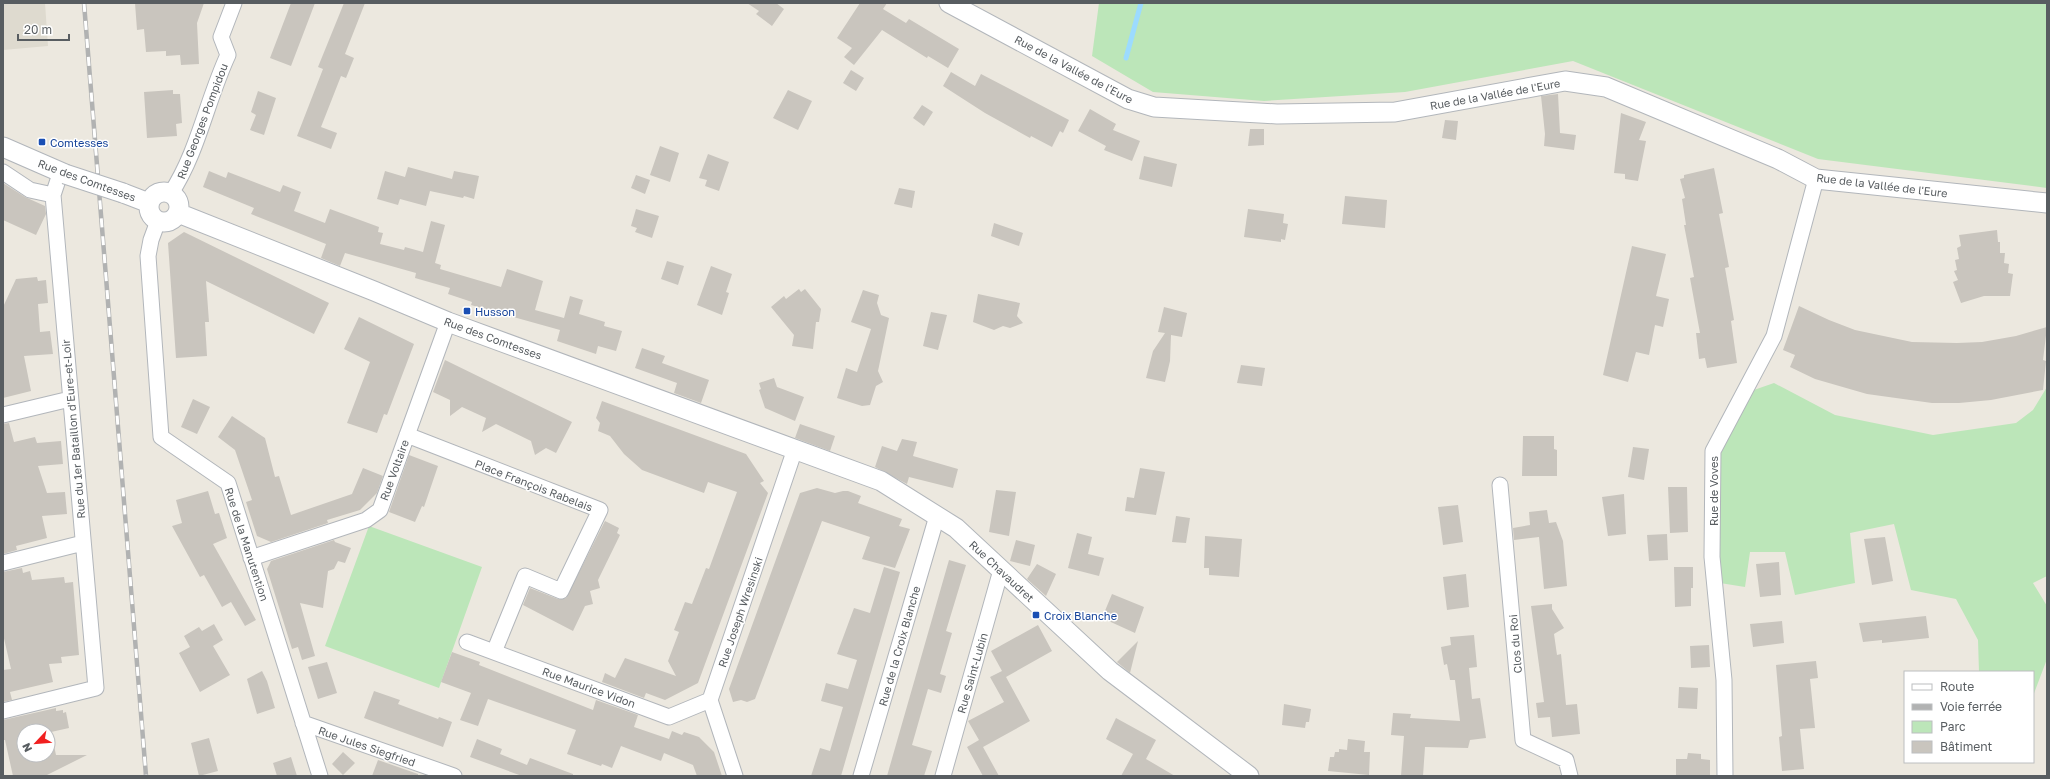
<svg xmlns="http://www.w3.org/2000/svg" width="2050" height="779" font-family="'Golos Text',sans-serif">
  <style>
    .education { fill: #dedacf }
    .green { fill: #bce6b9 }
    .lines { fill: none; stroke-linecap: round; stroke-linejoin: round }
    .stream { stroke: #9cdbff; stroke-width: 5 }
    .building { fill: #c9c5be; fill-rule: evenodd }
    .minor-casing { stroke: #b2b6bb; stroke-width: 17 }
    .tertiary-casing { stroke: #b2b6bb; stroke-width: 21 }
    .minor { stroke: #fff; stroke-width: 15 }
    .tertiary { stroke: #fff; stroke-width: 19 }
    .rail-casing { stroke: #b1b2b2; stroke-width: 4.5 }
    .rail { stroke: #fff; stroke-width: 3; stroke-dasharray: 9; stroke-linecap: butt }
    .tertiary-bridge-casing { stroke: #b2b6bb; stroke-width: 21; stroke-linecap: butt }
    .tertiary-bridge { stroke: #fff; stroke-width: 19 }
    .transit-dot { fill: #1a4fb4; stroke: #fff; stroke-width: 1.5 }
    .labels { text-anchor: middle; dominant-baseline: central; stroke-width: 3; stroke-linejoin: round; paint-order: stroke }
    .street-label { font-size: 11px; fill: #585d61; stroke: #fff }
    .transit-label { font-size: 11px; fill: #164399; stroke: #fff; text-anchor: start }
  </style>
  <rect width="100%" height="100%" fill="#ece8df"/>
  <!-- education -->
  <path class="education" d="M3 3H45L48 46 3 50Z"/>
  <!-- green -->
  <path class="green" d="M1099 3H2047V188L1818 159 1573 61 1405 92 1264 101 1153 92 1092 56Z
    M1774 383 1835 415 1933 435 2016 423 2033 410 2047 387V576L2033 583 2047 606V659L2033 696V672H1979L1978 640 1956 599 1911 590 1894 524 1850 533 1855 583 1795 595 1785 552H1750L1745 587 1720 583 1718 478 1722 447 1751 391Z
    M369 526 482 567 439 688 325 646Z"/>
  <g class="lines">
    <!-- stream -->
    <path class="stream" d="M1126 58 1141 3"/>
  </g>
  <!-- building -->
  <path class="building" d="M135 3H204L197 23 199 64 181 65 180 55 166 56V51L146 52 144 29 137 30Z
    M291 3H315L291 66 270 58Z
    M344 3H365L345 54 354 58 346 78 341 76 321 127 337 133 331 149 297 136 323 69 318 67Z
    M747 3H776L784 9 772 26 756 14 759 11Z
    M860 3H887L883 9 906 23 909 19 959 49 948 68 928 56 927 58 882 30 854 65 844 57 852 48 837 38Z
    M851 70 864 78 856 91 843 83Z
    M951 72 975 86 981 74 1069 120 1063 133 1060 131 1052 147 1031 136 1030 138 985 113 943 86Z
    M173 90V94H180L182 123 176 124 177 136 147 138 144 92Z
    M788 90 812 101 798 130 773 118Z
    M258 91 276 98 264 135 250 130 256 115 251 112Z
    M1558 94 1560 133 1576 135 1574 150 1544 146 1545 134 1541 96Z
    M922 105 933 112 924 126 913 118Z
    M1090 109 1116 124 1113 130 1140 141 1132 161 1104 150 1106 146 1078 131Z
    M1621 113 1646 122 1639 140 1646 141 1638 181 1625 179V174L1614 173Z
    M1445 120 1458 121 1456 140 1442 138Z
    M1250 129H1264V145L1248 146Z
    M660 146 679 153 670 182 650 175Z
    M708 154 729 162 719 191 705 186 707 180 699 178Z
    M1144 156 1177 164 1172 187 1139 179Z
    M408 167 452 179 454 171 479 176 474 199 464 196 463 198 430 191 426 206 400 199 398 205 377 199 385 171 405 177Z
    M1714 168 1723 213 1719 214 1729 267 1725 268 1734 320 1731 321 1737 363 1707 368 1705 358 1699 359 1696 333H1700L1690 278 1694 277 1684 225H1686L1682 199 1685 198 1680 179 1684 178V175Z
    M209 171 226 178 228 172 280 192 283 185 301 192 294 211 325 223 330 209 379 227 378 232 383 233 380 244 404 250 405 247 423 252 431 221 445 225 435 263 441 265 440 269 501 287 507 269 543 281 535 310 564 318 570 296 583 300 579 314 605 322 604 326 622 331 616 351 598 346 596 354 557 341 560 330 471 305 472 302 448 294 450 288 415 278 416 273 345 253 340 266 321 258 326 244 251 214 254 208 203 187Z
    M636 175 650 180 645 194 631 188Z
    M3 183 25 197 45 206 46 214 36 235 3 220Z
    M899 188 915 191 912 208 894 204Z
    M1345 196 1387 200 1385 228 1342 224Z
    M636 209 659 216 652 238 635 232 637 228 631 226Z
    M1248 209 1284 214 1283 223 1288 224 1285 240 1281 239V242L1244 237Z
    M994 223 1023 233 1019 246 991 236Z
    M1997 230 1998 242H2000V253H2005L2004 263 2009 264 2008 273 2013 274 2010 296H1984L1961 303 1953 282 1958 280 1954 271 1957 270 1955 260 1959 259 1957 248 1961 246 1959 235Z
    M184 232 329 303 314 334 206 281 209 322H205L207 356 176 358 168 243Z
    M1632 246 1666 254 1656 296 1669 299 1663 327 1655 325 1649 355 1636 352 1628 382 1603 375Z
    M667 261 684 266 678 285 661 279Z
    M711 266 732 274 726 292 729 293 722 315 697 305Z
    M37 277 38 281 46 280 48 303 38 304 40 332 50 331 53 354 24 356 31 391 3 398V307L16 279Z
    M799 289 801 292 805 289 821 309 819 322H816L813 349 792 346 794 335 771 307 784 296 786 299Z
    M863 290 879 295 877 303 881 315 889 318 878 371 883 382 876 386 870 405 862 406 837 398 846 368 857 372 871 329 851 322Z
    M978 294 1020 303 1017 316 1023 323 1010 328 1003 326 994 330 973 322Z
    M1799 306 1829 320 1855 330 1912 342 1957 343 1982 342 2016 336 2047 327 2043 360 2046 361 2043 390 1991 400 1959 403H1932L1867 394 1815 379 1790 367 1795 355 1783 350Z
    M1164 307 1187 313 1182 337 1171 335 1170 361 1165 382 1146 378 1153 351 1165 333 1158 332Z
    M931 312 947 315 938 350 923 346Z
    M359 317 414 344 387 415 384 414 377 433 347 423 370 362 344 349Z
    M642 348 665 356 662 363 709 380 701 403 674 393 677 383 635 368Z
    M445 360 572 422 556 453 546 448 535 455 531 441 496 424 482 432 486 418 462 407 450 416V400L433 392Z
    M1241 365 1265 368 1262 386 1237 383Z
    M774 378 777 387 804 397 795 421 765 408 759 390 761 389 759 383Z
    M193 399 210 407 197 434 181 427Z
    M602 401 746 454 764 481 760 483 768 493 698 683 665 700 646 693 644 698 602 682 605 673 615 678 625 658 676 676 668 661 679 632 674 630 685 602 692 604 706 568 709 569 737 492 708 482 704 493 642 470 624 454 610 436 598 431 600 423 596 418Z
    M232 416 265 438 275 477 279 476 291 515 352 494 363 468 383 476 377 493 360 510 327 520 328 523 271 542 257 536 246 502 252 500 235 450 218 437Z
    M9 423 14 442 35 437 37 443 61 441 63 464 38 466 47 493 65 492 67 514 42 516 47 538 16 546 17 550 3 554V424Z
    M800 424 835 436 830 451 795 438Z
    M1523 436H1554V449L1557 450V476H1522Z
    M902 439 917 442 913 456 958 469 953 488 909 477 907 484 875 467 882 446 897 451Z
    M1633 447 1649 449 1644 480 1628 477Z
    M409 455 438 466 424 507 422 506 415 522 389 512Z
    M1140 468 1165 472 1156 515 1125 511 1127 497 1134 498Z
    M1668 487H1687L1688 532 1670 533Z
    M817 488 835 493 843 491H848L861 496 858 503 902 519 899 526 910 529 895 568 862 559 870 537 822 521 755 699 747 702 741 700 733 702 729 689 800 493Z
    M996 490 1016 492 1009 536 989 532Z
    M208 491 215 514 219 513 227 538 213 544 256 620 245 626 231 602 222 607 204 575 200 577 172 526 182 523 176 500Z
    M1624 494 1626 534 1608 536 1602 497Z
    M1458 505 1463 542 1443 545 1438 507Z
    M1547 510 1549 523 1556 522 1563 541 1567 586 1544 589 1539 537 1514 540 1513 528 1530 525 1529 512Z
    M1176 516 1190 518 1186 543 1172 542Z
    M605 521 619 528 617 533 620 535 598 580 600 588 590 591 593 604 585 606 573 631 523 605 530 588 558 599 566 598Z
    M1077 533 1092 537 1088 554 1104 558 1099 576 1068 568Z
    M1667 534 1668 560 1649 561 1647 535Z
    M1205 536 1242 539 1239 577 1209 575V568H1204Z
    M1885 537 1893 581 1872 585 1864 539Z
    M334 540 335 542 351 548 345 563 338 561 334 569 328 571 323 608 300 603 315 656 302 660 298 647 292 649 267 569 271 561Z
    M1016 540 1035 545 1030 566 1010 561Z
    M949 560 966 565 946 631 952 633 940 674 946 676 941 693 928 689 912 745 932 751 924 776H887Z
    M1779 562 1781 595 1760 597 1756 564Z
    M1037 564 1056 574 1046 596 1027 579Z
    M884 567 900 572 841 776H811L820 748 830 751 843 707 821 701 826 683 848 689 857 660 837 654 854 608 870 613Z
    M1674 567H1693V588H1691V606L1675 607Z
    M22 568 23 573 30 571 32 580 64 577 65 583 73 582 79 655 61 657 62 663 49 664 53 682 10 692 12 700 3 702V670L11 669 3 634V572Z
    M1466 574 1469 607 1447 610 1443 577Z
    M1112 594 1144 607 1135 633 1102 618Z
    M1552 604V609L1564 628 1554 634 1557 655 1561 654 1566 705 1577 704 1580 734 1552 737 1550 717 1538 718 1536 703 1544 702 1531 606Z
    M1926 616 1929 638 1882 643V640L1863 642 1859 623Z
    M1782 621 1784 643 1753 647 1750 624Z
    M214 624 223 640 213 646 230 675 200 692 179 653 190 647 184 636 199 627 202 631Z
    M1038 625 1052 651 1006 677 1030 721 983 747 999 776H983L967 747 979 740 968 721 1004 702 990 677 1002 671 991 651Z
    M1474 635 1477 667 1469 668 1472 699 1480 698 1486 738 1470 740 1468 748 1425 747 1423 776H1401L1404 736 1391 735 1393 713 1411 714 1410 718 1460 721 1455 680H1450L1447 664 1444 665 1441 647 1451 645 1450 637Z
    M1138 641 1130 673 1117 662Z
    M1709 645 1710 667 1691 668 1690 646Z
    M452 652 480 662 479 665 593 710 596 700 638 715 634 727 669 739 672 731 682 735 684 732 699 737 714 752 722 776H697L693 765 664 753 661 761 621 746 612 768 602 764 601 766 567 754 576 730 488 699 478 726 460 720 471 693 441 682Z
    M1816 661 1818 678 1810 679 1815 728 1800 729 1804 769 1782 771 1779 737 1782 736 1776 665Z
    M327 662 337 693 318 699 308 667Z
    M262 671 267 681 275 708 257 714 247 679Z
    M1679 687 1698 688 1697 709 1678 708Z
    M374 691 400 700 398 704 438 719 439 717 452 722 443 747 364 718Z
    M1284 704 1311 709 1309 722H1306L1305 728 1282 725Z
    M56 708V711L63 710V713L66 712 69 728 51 732 56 755H87L45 776H13L5 740H3V720ZM24 731H48V755H24Z
    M1116 718 1156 740 1146 759 1175 776H1121L1133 754 1106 739Z
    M209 738 218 771 199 776 191 743Z
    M477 739 502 749 500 754 527 765 530 758 573 774V776H522L470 757Z
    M1348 739 1365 741 1364 752H1370L1369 775 1328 771 1330 757H1334L1335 752H1339V749L1347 750Z
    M343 752 355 763 343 775 332 764Z
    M1688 753 1701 754V759L1710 760V776H1676V759H1687Z
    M291 757 297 776H277L273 763Z
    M378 760 418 774V776H372Z"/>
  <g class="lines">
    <!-- minor casing -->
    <g class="minor-casing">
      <path id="minor" d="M3 172 30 190 53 195
        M171 193C198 152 207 100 228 55L221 37 234 3
        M158 221 151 240 148 256 161 437 228 483 320 776
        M3 415 70 399
        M407 435 600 510 561 591 525 576 494 652
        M1500 485 1523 740 1566 760 1570 776
        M251 558 366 520 380 510 448 322
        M3 563 83 543
        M467 642 669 717 710 700
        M3 711 96 688 53 195 61 171
        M303 723 454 776
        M735 776 710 700 795 449
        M861 776 937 516
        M943 776 1001 570
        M1725 776 1724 680 1712 557 1713 451 1774 336 1816 179"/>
    </g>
    <!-- tertiary casing -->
    <g class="tertiary-casing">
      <path id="tertiary" d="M949 3 1128 99 1154 107 1277 114 1395 112 1565 81 1606 87 1778 159 1816 179 2047 203
        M3 147 65 174
        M149 207a15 15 0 1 1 30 0a15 15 0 1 1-30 0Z
        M123 193 149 203
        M178 213 374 291 448 322 881 481 956 528 1110 671 1249 776"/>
    </g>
    <!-- minor -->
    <use href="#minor" class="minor"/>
    <!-- tertiary -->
    <use href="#tertiary" class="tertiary"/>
    <!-- rail casing -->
    <g class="rail-casing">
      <path id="rail" d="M84 3 146 776"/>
    </g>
    <!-- rail -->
    <use href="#rail" class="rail"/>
    <!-- tertiary-bridge casing -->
    <g class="tertiary-bridge-casing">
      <path id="tertiary-bridge" d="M65 174 123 193"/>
    </g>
    <!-- tertiary-bridge -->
    <use href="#tertiary-bridge" class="tertiary-bridge"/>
  </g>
  <!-- markers -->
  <g class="transit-dot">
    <rect x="38" y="138" width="8" height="8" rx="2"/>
    <rect x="463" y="307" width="8" height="8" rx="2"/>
    <rect x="1032" y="611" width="8" height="8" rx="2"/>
  </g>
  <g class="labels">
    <!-- street labels -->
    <g class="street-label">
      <text transform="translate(1074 69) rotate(28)">Rue de la Vallée de l'Eure</text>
      <text transform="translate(1495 94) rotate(-10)">Rue de la Vallée de l'Eure</text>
      <text transform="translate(202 121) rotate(-69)">Rue Georges Pompidou</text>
      <text transform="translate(87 180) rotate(20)">Rue des Comtesses</text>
      <text transform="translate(1882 185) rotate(7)">Rue de la Vallée de l'Eure</text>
      <text transform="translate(493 338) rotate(20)">Rue des Comtesses</text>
      <text transform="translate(73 429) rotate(-95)">Rue du 1er Bataillon d'Eure-et-Loir</text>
      <text transform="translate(394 470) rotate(-70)">Rue Voltaire</text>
      <text transform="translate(534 485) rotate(21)">Place François Rabelais</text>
      <text transform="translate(1713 491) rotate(-90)">Rue de Voves</text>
      <text transform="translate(247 544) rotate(72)">Rue de la Manutention</text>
      <text transform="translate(1002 571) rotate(43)">Rue Chavaudret</text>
      <text transform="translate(740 612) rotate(-71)">Rue Joseph Wresinski</text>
      <text transform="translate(1515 644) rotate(-95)">Clos du Roi</text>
      <text transform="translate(899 646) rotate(-74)">Rue de la Croix Blanche</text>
      <text transform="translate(972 673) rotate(-74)">Rue Saint-Lubin</text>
      <text transform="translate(589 687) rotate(20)">Rue Maurice Vidon</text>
      <text transform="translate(367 746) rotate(19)">Rue Jules Siegfried</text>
    </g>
    <!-- transit labels -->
    <g class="transit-label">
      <text x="50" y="142">Comtesses</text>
      <text x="475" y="311">Husson</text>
      <text x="1044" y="615">Croix Blanche</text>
    </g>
  </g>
  <!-- border -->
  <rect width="2050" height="779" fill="none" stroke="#585d61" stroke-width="8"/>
  <!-- legend -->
  <rect x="1904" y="671" width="130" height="92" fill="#ffffff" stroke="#bcbec0"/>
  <rect x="1912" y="684" width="20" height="6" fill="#ffffff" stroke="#bcbec0"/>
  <text x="1940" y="691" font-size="12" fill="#585d61">Route</text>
  <rect x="1912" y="704" width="20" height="6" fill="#b1b2b2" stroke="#bcbec0"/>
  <text x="1940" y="711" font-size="12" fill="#585d61">Voie ferrée</text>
  <rect x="1912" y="721" width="20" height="12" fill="#bce6b9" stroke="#bcbec0"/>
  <text x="1940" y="731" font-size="12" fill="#585d61">Parc</text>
  <rect x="1912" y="741" width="20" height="12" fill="#c9c5be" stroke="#bcbec0"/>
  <text x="1940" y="751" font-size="12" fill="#585d61">Bâtiment</text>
  <!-- north arrow -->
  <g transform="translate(36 743) rotate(244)"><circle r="19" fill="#ffffff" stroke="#bcbec0"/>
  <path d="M0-3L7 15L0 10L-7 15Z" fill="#f12020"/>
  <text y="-6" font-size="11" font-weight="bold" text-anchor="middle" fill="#585d61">N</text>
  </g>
  <!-- scale -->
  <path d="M18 34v6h51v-6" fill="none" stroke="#585d61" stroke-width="2"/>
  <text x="24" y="34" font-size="12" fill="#585d61" stroke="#ffffff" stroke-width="3" paint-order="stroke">20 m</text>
</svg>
